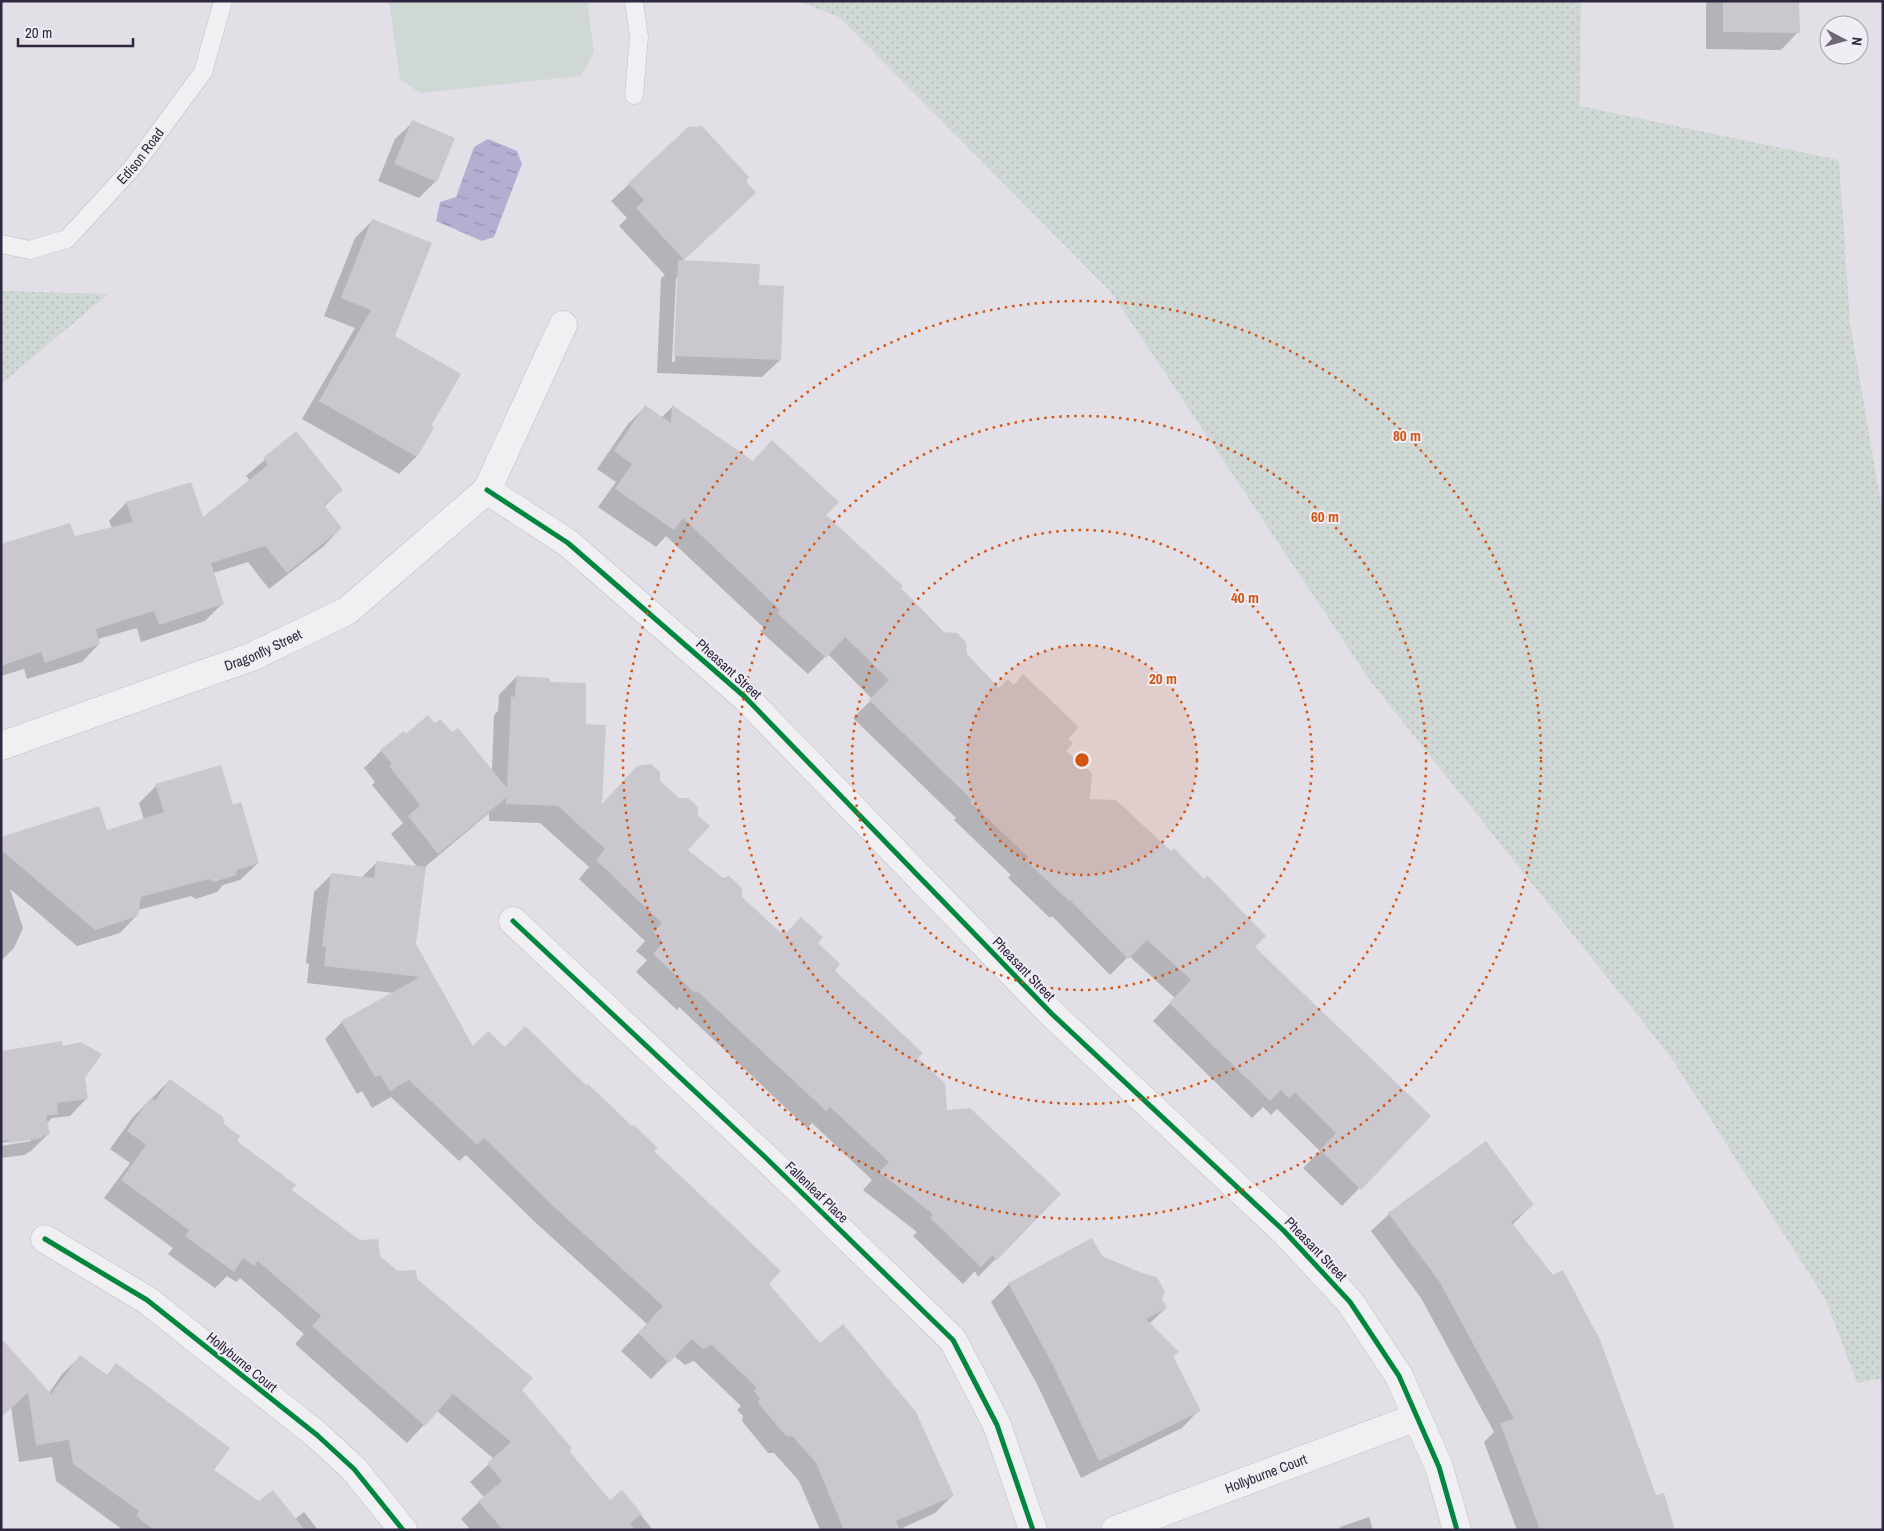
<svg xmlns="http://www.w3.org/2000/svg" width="1884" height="1531" font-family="'Archivo Narrow',sans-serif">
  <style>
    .grass { fill: url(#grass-dots) }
    .pitch { fill: #cfd8d5 }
    .water { fill: url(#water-ripples) }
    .shadow { fill: #0003; fill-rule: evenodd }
    .building { fill: #cac7ce }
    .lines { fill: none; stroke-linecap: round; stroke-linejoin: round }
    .lane-casing { stroke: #bfbdc3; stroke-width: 19 }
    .street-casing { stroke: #bfbdc3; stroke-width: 29 }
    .lane { stroke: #f0f0f2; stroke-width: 18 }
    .street { stroke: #f0f0f2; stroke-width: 28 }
    .cycleway-casing { stroke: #f0edf5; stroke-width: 8 }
    .cycleway { stroke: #00873e; stroke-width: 5 }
    .ring { fill: none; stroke: #d65411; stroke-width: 2.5; stroke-dasharray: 2.5 5 }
    .labels { text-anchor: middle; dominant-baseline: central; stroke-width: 4; stroke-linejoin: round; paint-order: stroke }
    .street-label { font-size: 14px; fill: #2f273f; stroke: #f0edf5 }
    .centre { fill: #d65411; stroke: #f0edf5; stroke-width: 2.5 }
    .ring-label { font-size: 15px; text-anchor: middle; font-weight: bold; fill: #d65411; stroke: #f0edf5; stroke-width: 4; stroke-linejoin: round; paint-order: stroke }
  </style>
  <defs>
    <pattern id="grass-dots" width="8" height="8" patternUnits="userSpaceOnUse" patternTransform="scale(1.25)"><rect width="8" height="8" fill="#cfd8d5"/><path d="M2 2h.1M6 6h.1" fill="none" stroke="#b2b9b8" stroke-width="1.8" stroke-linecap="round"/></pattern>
    <pattern id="water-ripples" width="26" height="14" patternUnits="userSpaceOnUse" patternTransform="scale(1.25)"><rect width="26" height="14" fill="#b6aed1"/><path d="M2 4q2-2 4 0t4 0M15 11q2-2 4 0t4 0" fill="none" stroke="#948eab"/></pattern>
  </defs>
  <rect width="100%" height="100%" fill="#e2e0e6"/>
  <!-- grass -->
  <path class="grass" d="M797 1H1581L1580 106 1839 160 1850 323 1883 515V1378L1857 1383 1826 1300 1670 1056 1371 682 1111 292 839 17Z
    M1 291 108 294 1 384Z"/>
  <!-- pitch -->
  <path class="pitch" d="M389 1H587L594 52 581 76 420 93 400 79Z"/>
  <!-- water -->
  <path class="water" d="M488 139 517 151 522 164 494 237 482 241 436 221 440 202 456 197 474 147Z"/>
  <!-- shadow -->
  <path class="shadow" d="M1708 1H1798V32L1781 50 1706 49V3Z
    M413 122 436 181 419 198 378 181 395 139Z
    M689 128 744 181 737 210 682 261 757 286 780 360 762 377 657 373 661 278 665 275 619 226 627 218 611 201ZM676 278H678L675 362H672Z
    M373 220 394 337 430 427 433 428 416 457 399 474 302 419 355 328 324 316 355 238Z
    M645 407 661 418 672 407 824 515 999 690 1066 739 1064 751 1089 800 1253 947 1429 1116 1342 1206 1303 1168 1320 1151 1277 1109 1271 1115 1263 1107 1252 1118 1153 1021 1175 998 1129 956 1110 975 1052 916 1050 918 1008 878 1011 875 954 820 956 818 853 718 872 699 828 654 808 674 760 631 764 628 666 536 656 547 598 507 616 482 597 469 628 424Z
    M296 433 342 489 324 507 341 528 324 546 269 589 248 562 213 573 222 604 205 621 141 642 137 628 98 639 99 644 82 662 27 679 24 669 1 676V577L74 538 112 528 109 521 126 503 190 483 202 520 250 481 246 476Z
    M516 677 549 683 585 725 601 806 659 782 686 850 780 933 816 944 833 971 916 1058 946 1112 1059 1194 978 1277 975 1271 963 1284 913 1236 917 1232 863 1190 872 1180 812 1123 807 1128 679 1007 677 1010 636 972 647 960 636 951 645 941 579 879 589 867 540 823 489 821V813L425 867 415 944 473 1048H505L653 1151 952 1496 935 1513 898 1530H820L799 1481 774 1453H768L742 1421 743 1416 737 1410 741 1406 694 1361 685 1365 674 1356 651 1379 621 1351 647 1324 536 1223 466 1155 459 1161 391 1097 372 1108 362 1091 357 1094 325 1039 342 1022 394 993 307 983 309 964 306 963 314 892 332 874 361 878 376 863 418 868 391 834 403 823 372 785 375 782 364 768 381 751 406 735 492 771 494 715 498 711 499 695Z
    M156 786 232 806 258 863 240 880 223 885 217 892 196 899 191 896 138 910 137 915 120 933 77 946 10 889 23 928 14 948 1 961V851L13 847 106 832 144 820 139 803Z
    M62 1047 84 1078 87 1098 70 1116 52 1118 46 1124 48 1134 31 1151 24 1155 1 1158V1146L31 1141V1138L1 1143V1052Z
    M170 1080 222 1124 235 1141 290 1190 398 1273 416 1279 520 1390 610 1502 622 1492 653 1530H471L461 1519 484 1497 470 1482 494 1459 437 1411 407 1443 295 1344 304 1334 240 1278 236 1282 227 1276 215 1288 168 1254 173 1248 104 1198 130 1163 110 1149 133 1117Z
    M1532 1205 1512 1225 1674 1530H1517L1484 1442 1494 1432 1421 1298 1371 1231 1389 1214Z
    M1092 1240 1101 1257 1141 1274 1161 1300 1166 1308 1149 1324 1177 1352 1172 1357 1199 1410 1182 1428 1081 1478 1037 1384 991 1302 1009 1284Z
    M80 1357 106 1376 117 1365 212 1470 259 1503 295 1519 304 1512 318 1530H123L56 1481 52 1457 19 1462 11 1407 1 1417V1397L7 1382 49 1393 62 1374Z
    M1369 1517 1373 1530H1338L1340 1527Z"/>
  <!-- building -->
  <path class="building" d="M1723 1H1799L1800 33 1723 32Z
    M412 120 455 138 437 182 394 164Z
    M702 126 749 177 746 181 756 193 684 260 636 208 644 200 628 183 688 127Z
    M372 219 432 243 395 336 461 374 431 426 434 428 417 457 319 401 371 310 341 298Z
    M678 260 760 264 759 285 784 286 781 360 674 356Z
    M645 405 671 423 672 405 753 461 772 440 839 502 826 515 903 586 901 588 944 632 957 633 966 642 967 654 999 688 1008 679 1014 685 1023 674 1079 727 1068 739 1073 743 1066 751 1092 773 1090 799 1116 800 1171 851 1174 848 1204 879 1207 875 1266 936 1255 947 1431 1116 1361 1190 1320 1150 1336 1133 1295 1093 1289 1098 1281 1090 1270 1101 1169 1003 1191 980 1147 940 1128 959 1070 900 1069 901 1025 860 1028 857 970 802 972 800 869 700 889 680 845 637 826 658 777 613 780 610 683 518 674 530 615 489 632 464 614 451Z
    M296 431 343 490 324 505 342 528 287 573 265 546 211 563 224 604 159 625 154 611 96 629 100 644 45 663 41 652 1 666V544L70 523 75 536 133 522 126 502 191 482 203 517 268 465 263 458Z
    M516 676 550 678V682L586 683V724L606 725 602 804 637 766 651 764 660 772V781L679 798H688L698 807V816L710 826 688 850 723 878 729 876 742 888V897L780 932 783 929 787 932 801 917 823 937 818 943 840 964 835 971 923 1053 918 1058 945 1083 947 1110 970 1108 1061 1194 996 1261 993 1255 981 1267 930 1218 933 1214 879 1172 889 1162 830 1107 826 1111 697 991 695 993 653 954 663 942 653 932 662 923 596 860 605 849 558 806 506 804V798L438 854 408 816 420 805 389 766 392 764 380 750 404 731 406 734 428 715 435 723 440 719 452 732 458 728 507 788 511 696 515 697Z
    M221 765 233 805 241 802 259 863 237 870 236 875 214 882 209 879 141 897 138 916 95 930 1 850V837L99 806 107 830 164 812 155 784Z
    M376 861 426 867 416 944 473 1046 488 1031 505 1047 525 1026 587 1086 588 1084 632 1126 634 1125 658 1148 654 1151 781 1271 769 1284 820 1343 843 1324 916 1412 954 1496 896 1521 900 1530H844L816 1463 792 1436H786L758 1403 760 1398 754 1391 757 1388 712 1345 703 1349 692 1339 669 1363 638 1333 663 1306 553 1206 484 1138 477 1145 409 1080 390 1091 380 1075 375 1077 341 1021 420 977 324 966 326 947 322 946 331 873 374 878Z
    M62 1041 63 1046 81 1042 102 1054 85 1078 88 1099 57 1103 58 1114 46 1116 50 1134 42 1136 43 1138 9 1143V1140L1 1141V1051Z
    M170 1079 223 1117 224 1124 240 1136 237 1141 296 1185 292 1190 360 1240 378 1239 380 1256 398 1271 416 1270 417 1279 533 1378 522 1390 572 1448 569 1451 610 1500 622 1490 642 1514 630 1523 636 1530H503L478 1501 502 1481 487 1463 511 1442 453 1394 425 1426 312 1326 321 1316 258 1261 254 1266 243 1258 234 1272 185 1236 189 1230 121 1180 146 1145 127 1131 150 1098 155 1101Z
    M1486 1141 1534 1205 1511 1222 1553 1275 1563 1270 1600 1340 1656 1495 1664 1493 1675 1530H1540L1500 1423 1514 1419 1439 1281 1388 1213Z
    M1092 1238 1102 1256 1142 1273 1157 1277 1165 1292 1162 1300 1167 1308 1146 1319 1179 1352 1173 1356 1201 1411 1099 1461 1054 1367 1008 1283Z
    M1 1338 51 1394 80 1355 107 1375 116 1363 230 1448 214 1470 259 1501 273 1490 305 1530H154L136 1516 139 1511 73 1464 69 1440 36 1445 28 1393 1 1417Z"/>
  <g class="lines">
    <!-- lane casing -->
    <g class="lane-casing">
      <g id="lane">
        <path d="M634 1 639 37 634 95"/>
        <path id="s1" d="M1 244 30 250 67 239 133 167 203 72 223 1"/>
      </g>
    </g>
    <!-- street casing -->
    <g class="street-casing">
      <g id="street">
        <path d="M487 490 568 543 745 697 1052 1014 1284 1231 1350 1302 1399 1376 1439 1467 1457 1530"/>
        <path id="s2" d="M1 746 251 657 347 611 487 490 563 325"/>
        <path d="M513 921 765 1157 953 1340 997 1425 1033 1530"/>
        <path d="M45 1239 147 1300 317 1435 354 1469 403 1530"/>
        <path id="s3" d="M1115 1530 1417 1417"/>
      </g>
    </g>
    <!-- lane -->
    <use href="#lane" class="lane"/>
    <!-- street -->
    <use href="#street" class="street"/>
    <!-- cycleway casing -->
    <g class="cycleway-casing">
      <path id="cycleway" d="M487 490 568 543 745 697 1052 1014 1284 1231 1350 1302 1399 1376 1439 1467 1457 1530
        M513 921 765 1157 953 1340 997 1425 1033 1530
        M45 1239 147 1300 317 1435 354 1469 403 1530"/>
    </g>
    <!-- cycleway -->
    <use href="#cycleway" class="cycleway"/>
  </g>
  <!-- distance rings -->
  <circle cx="1082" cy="760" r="115" fill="#d65411" fill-opacity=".12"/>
  <g class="ring">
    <circle cx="1082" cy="760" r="115"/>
    <circle cx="1082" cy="760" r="230"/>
    <circle cx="1082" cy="760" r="344"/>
    <circle cx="1082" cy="760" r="459"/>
  </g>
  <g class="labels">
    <!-- street labels -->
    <g class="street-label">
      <text stroke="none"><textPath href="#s1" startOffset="179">Edison Road</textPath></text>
      <text stroke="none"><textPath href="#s2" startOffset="279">Dragonfly Street</textPath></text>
      <text transform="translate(729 669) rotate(42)">Pheasant Street</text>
      <text transform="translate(1024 969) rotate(46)">Pheasant Street</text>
      <text transform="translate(817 1192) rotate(44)">Fallenleaf Place</text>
      <text transform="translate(1316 1249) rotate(46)">Pheasant Street</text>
      <text transform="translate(242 1362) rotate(39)">Hollyburne Court</text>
      <text stroke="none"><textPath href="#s3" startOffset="161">Hollyburne Court</textPath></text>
    </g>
  </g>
  <circle cx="1082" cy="760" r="8" class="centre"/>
  <g class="ring-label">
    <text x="1407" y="441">80 m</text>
    <text x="1325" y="522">60 m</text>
    <text x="1245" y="603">40 m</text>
    <text x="1163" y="684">20 m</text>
  </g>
  <!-- border -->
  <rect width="1884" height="1531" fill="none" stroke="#2f273f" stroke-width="5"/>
  <!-- north arrow -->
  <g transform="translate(1844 40) rotate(96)"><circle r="24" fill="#f0edf5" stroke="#a39eac"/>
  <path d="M0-4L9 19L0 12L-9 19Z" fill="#6e6879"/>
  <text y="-8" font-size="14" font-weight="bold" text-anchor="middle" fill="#2f273f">N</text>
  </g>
  <!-- scale -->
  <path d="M18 38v8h115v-8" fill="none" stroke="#2f273f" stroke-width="2.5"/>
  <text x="25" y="38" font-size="15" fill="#2f273f" stroke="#f0edf5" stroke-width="4" paint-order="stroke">20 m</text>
</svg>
